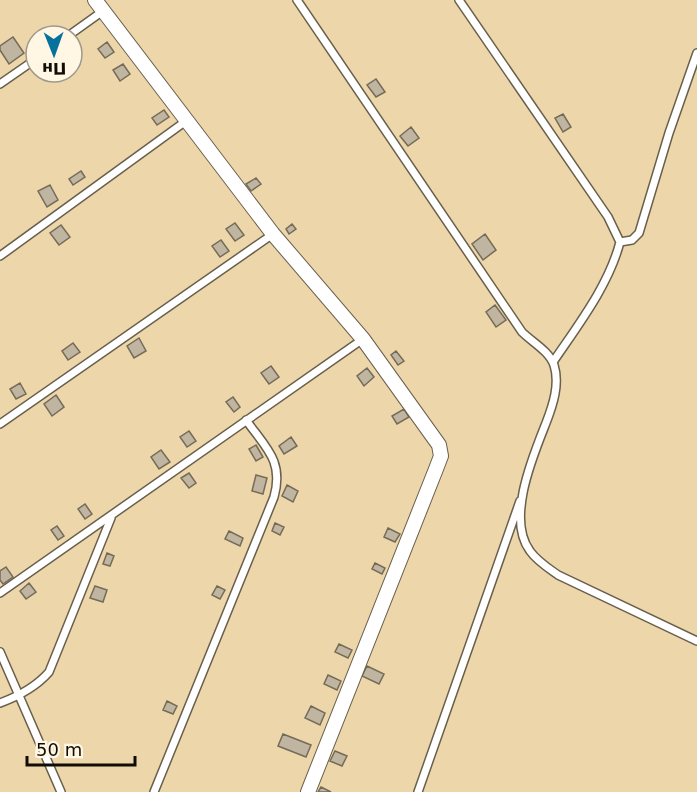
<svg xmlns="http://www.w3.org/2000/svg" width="697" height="792" font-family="'DejaVu Sans',sans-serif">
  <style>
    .green { fill: #edd7aa; fill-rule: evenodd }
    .building { fill: #c0b5a0; stroke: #746b58; stroke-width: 1.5 }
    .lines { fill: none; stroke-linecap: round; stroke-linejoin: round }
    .lane-casing { stroke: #695f4d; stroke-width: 10 }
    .street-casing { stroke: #695f4d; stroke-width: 16 }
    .lane { stroke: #fff; stroke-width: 7 }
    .street { stroke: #fff; stroke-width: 14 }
  </style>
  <rect width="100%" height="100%" fill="#f3e8d2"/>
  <!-- green -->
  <path class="green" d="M0 0H697V792H0ZM36 36H72V72H36Z"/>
  <!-- building -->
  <path class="building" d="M13 37 24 53 9 64 0 50V46Z
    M107 42 114 52 105 58 98 49Z
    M123 64 130 74 120 81 113 70Z
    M376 79 385 92 376 97 367 85Z
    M164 110 169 117 157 125 152 118Z
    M563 114 571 127 563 132 555 118Z
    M411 127 419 138 408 146 400 136Z
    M81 171 85 177 73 185 69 179Z
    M256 178 261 184 251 191 246 184Z
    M50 185 58 200 47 207 38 191Z
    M235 223 244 235 235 241 226 229Z
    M292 224 296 229 289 234 286 229Z
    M61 225 70 237 59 245 50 233Z
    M485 234 496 250 483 260 472 244Z
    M221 240 229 251 220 257 212 246Z
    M495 305 506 320 496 327 486 312Z
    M139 338 146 351 134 358 127 346Z
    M73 343 80 352 68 360 62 351Z
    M396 351 404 361 398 365 391 355Z
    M271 366 279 377 269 384 261 373Z
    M367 368 374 377 364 386 357 376Z
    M20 383 26 394 16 399 10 389Z
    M56 395 64 407 52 416 44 404Z
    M233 397 240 407 234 412 226 402Z
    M404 409 409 417 397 424 392 416Z
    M189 431 196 441 187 447 180 437Z
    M291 437 297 446 284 454 279 446Z
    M256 445 263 457 256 461 249 449Z
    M161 450 170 462 159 469 151 457Z
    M189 473 196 483 189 488 181 478Z
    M256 475 267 478 263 494 252 491Z
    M287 485 298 491 293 502 282 496Z
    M85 504 92 514 85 519 78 509Z
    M275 523 284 527 280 535 272 531Z
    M57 526 64 536 58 540 51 530Z
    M388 528 400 534 395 542 384 537Z
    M229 531 243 538 240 546 225 539Z
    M107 553 114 556 110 566 103 564Z
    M375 563 385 568 382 574 372 569Z
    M6 567 13 577 3 584 0 580V571Z
    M29 583 36 592 26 599 20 591Z
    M95 586 107 590 103 602 90 598Z
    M217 586 225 590 220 599 212 595Z
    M339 644 352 650 348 658 335 652Z
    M367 666 384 674 379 684 362 676Z
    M328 675 341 681 337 690 324 684Z
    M167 701 177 706 173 714 163 710Z
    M311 706 325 713 320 725 305 718Z
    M283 734 311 745 306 757 278 746Z
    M335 751 347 756 342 766 330 761Z
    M321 787 331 792H318Z"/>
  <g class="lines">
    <!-- lane casing -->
    <g class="lane-casing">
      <path id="lane" d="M297 0 522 332C532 342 549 351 554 365 560 384 553 405 546 423 533 456 506 519 530 551 537 561 548 568 558 575L697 641
        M459 0 608 217 620 242C609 285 578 325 553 362
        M68 36 103 11
        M0 84 36 59
        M620 242 632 240 639 233 669 133 697 53
        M0 256 186 121
        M0 424 273 234
        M0 593 363 339
        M0 652 61 792
        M0 703C19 696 36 687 49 672L111 518
        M154 792 274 497C284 461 266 448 246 420
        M418 792 520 501"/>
    </g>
    <!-- street casing -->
    <g class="street-casing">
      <path id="street" d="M95 0 273 234 363 339 439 445 441 456 436 469 308 792"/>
    </g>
    <!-- lane -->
    <use href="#lane" class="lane"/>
    <!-- street -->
    <use href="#street" class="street"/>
  </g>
  <!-- north arrow -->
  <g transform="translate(54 54) rotate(179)"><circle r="28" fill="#fff6e4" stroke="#9f998b" stroke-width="1.5"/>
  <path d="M0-4.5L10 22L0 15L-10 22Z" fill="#06719d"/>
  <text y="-9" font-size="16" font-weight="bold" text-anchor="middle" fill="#100d06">Пн</text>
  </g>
  <!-- scale -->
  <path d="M27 756v9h108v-9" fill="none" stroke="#100d06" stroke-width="3"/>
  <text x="36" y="756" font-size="18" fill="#100d06" stroke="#fff6e4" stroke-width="4.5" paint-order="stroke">50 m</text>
</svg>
